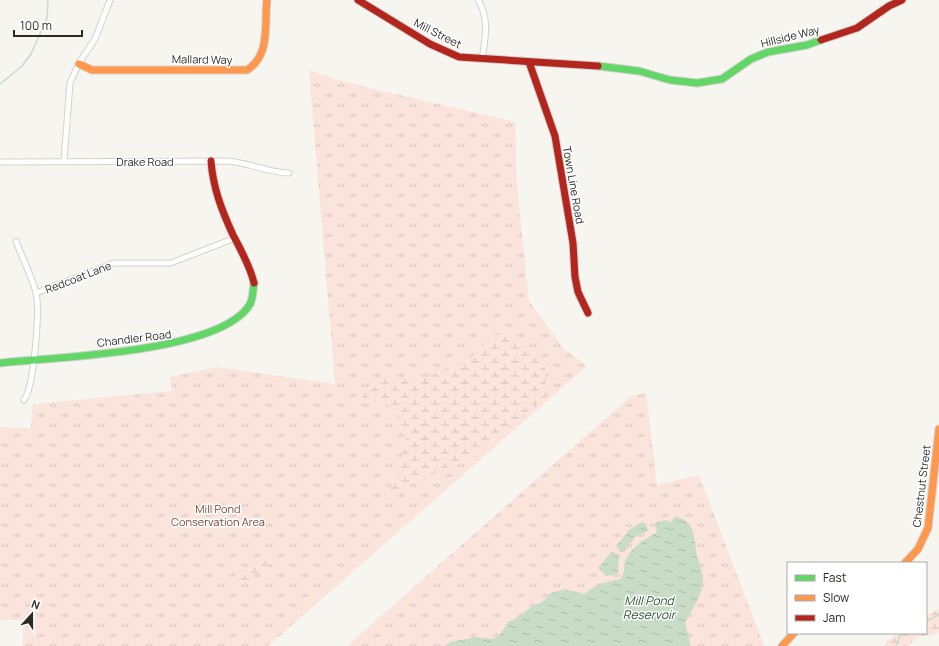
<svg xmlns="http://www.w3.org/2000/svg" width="939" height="646" font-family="Manrope,sans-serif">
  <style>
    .grass { fill: url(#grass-tufts) }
    .wetland { fill: url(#wetland-marsh) }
    .water { fill: url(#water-ripples) }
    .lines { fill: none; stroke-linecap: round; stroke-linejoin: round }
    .stream { stroke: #c8dcc7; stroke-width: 1.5 }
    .street-casing { stroke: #d4d2ce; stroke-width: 7 }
    .fast-casing { stroke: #d4d2ce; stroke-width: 9 }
    .slow-casing { stroke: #d4d2ce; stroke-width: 9 }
    .jam-casing { stroke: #d4d2ce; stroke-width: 9 }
    .street { stroke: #fefefd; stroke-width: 5 }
    .fast { stroke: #63d668; stroke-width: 7 }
    .slow { stroke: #ff974d; stroke-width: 7 }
    .jam { stroke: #b3261e; stroke-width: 7 }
    .labels { text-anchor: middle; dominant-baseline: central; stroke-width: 3; stroke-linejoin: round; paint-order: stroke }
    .street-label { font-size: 11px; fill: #2b2a26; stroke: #fff }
    .park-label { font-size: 11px; fill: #7d4737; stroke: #fff }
    .water-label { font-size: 12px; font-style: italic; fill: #29532e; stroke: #fff }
  </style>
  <defs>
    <pattern id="grass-tufts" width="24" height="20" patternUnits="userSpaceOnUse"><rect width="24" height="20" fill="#fae4dc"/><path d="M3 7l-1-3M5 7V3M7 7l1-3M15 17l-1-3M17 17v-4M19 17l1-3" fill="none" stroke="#d6c4bd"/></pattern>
    <pattern id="wetland-marsh" width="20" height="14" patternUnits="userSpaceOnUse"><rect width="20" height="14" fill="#fae4dc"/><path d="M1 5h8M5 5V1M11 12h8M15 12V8" fill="none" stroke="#d6c4bd"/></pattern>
    <pattern id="water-ripples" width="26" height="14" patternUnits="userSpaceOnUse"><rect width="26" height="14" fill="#c8dcc7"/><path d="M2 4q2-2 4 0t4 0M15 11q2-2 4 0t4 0" fill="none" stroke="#acbdab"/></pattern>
  </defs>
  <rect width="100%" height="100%" fill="#f6f5ef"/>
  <!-- grass -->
  <path class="grass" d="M309 70 331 78 366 87 515 122 517 186 529 301 564 349 587 366 268 646H23V620H0V427L31 428 33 404 172 391 170 377 216 367 335 384Z
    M646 393 657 485 699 475 764 646H347L631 396Z"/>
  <!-- wetland -->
  <path class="wetland" d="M493 335H505L531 352 545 368 546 396 476 456 384 495 396 480 407 436 390 406 360 396 378 385 383 378 405 377 425 379 438 371 459 365 472 357Z
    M273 559V561L263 569 265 571 255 573 244 583H235L229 580 240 572 246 570 254 562Z
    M939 609V631L936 634 916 637 909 646H883L886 645 887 641 892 638 895 633H926V616Z"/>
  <!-- water -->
  <path class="water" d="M675 517C696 519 694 541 697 556 699 564 703 572 703 580 703 595 691 610 685 623L691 646H445L450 642 476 637 490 639 495 638 501 633 508 622 518 617 534 605 542 602 551 593 565 589 584 594 598 584 620 579C627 573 622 566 626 559 633 545 645 540 657 532L655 523 666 520 671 522Z
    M642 522 646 524 648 531 635 537 624 552H620L616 546 630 529Z
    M612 551 619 556 618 572 614 575 606 576 598 568Z"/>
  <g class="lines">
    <!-- stream -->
    <path class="stream" d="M0 84 21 67 31 54 47 18 48 0
      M926 621 939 615
      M896 646 901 633"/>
    <!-- street casing -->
    <g class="street-casing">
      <path id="street" d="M478 0C490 19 485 39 482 60
        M64 161 70 83 79 63 95 39 110 0
        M0 162 227 161C248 162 268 173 289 173
        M16 241C22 258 32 276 36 293 40 310 34 388 24 400
        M36 293 114 263H171L235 238"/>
    </g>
    <!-- fast casing -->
    <g class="fast-casing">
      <path id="fast" d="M598 66 639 71 670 80 697 83 722 79 751 59 768 52 807 45 821 40
        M0 363C54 357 222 353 250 304 253 299 253 289 254 283"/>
    </g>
    <!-- slow casing -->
    <g class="slow-casing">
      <path id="slow" d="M79 64 92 70H247C271 55 264 25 267 0
        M905 563 918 549 928 528 939 429
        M782 646 794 633"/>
    </g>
    <!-- jam casing -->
    <g class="jam-casing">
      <path id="jam" d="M358 0 430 44 459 57 598 66
        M821 40 857 28 889 6 902 0
        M529 62 555 136 573 243 575 277 578 292 588 313
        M211 161C213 188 222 211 233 235 241 250 250 266 254 283"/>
    </g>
    <!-- street -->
    <use href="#street" class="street"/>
    <!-- fast -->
    <use href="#fast" class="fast"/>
    <!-- slow -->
    <use href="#slow" class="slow"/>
    <!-- jam -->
    <use href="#jam" class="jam"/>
  </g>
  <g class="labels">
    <!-- street labels -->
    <g class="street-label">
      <text transform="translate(438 33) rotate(27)">Mill Street</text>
      <text transform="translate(790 36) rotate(-14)">Hillside Way</text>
      <text transform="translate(202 59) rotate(1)">Mallard Way</text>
      <text x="145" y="161">Drake Road</text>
      <text transform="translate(574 185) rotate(80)">Town Line Road</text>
      <text transform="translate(78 277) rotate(-21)">Redcoat Lane</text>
      <text transform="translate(134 338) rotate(-7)">Chandler Road</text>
      <text transform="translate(921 486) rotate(-83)">Chestnut Street</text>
    </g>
    <!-- park labels -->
    <g class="park-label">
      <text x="218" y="508">Mill Pond<tspan x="218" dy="13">Conservation Area</tspan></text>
    </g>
    <!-- water labels -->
    <g class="water-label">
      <text x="649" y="600">Mill Pond<tspan x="649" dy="14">Reservoir</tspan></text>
    </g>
  </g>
  <!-- legend -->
  <rect x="787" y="562" width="140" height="72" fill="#ffffff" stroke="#aaaaa8"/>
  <rect x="795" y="575" width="20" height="6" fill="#63d668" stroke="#aaaaa8"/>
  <text x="823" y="582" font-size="12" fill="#2b2a26">Fast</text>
  <rect x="795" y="595" width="20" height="6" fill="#ff974d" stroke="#aaaaa8"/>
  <text x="823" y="602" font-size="12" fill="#2b2a26">Slow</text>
  <rect x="795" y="615" width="20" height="6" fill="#b3261e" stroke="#aaaaa8"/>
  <text x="823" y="622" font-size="12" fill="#2b2a26">Jam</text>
  <!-- north arrow -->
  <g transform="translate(32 614) rotate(21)" stroke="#ffffff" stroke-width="3" paint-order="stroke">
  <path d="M0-3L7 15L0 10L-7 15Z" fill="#2b2a26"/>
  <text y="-6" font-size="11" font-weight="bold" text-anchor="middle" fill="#2b2a26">N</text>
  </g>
  <!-- scale -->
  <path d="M14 30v6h68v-6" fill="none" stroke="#2b2a26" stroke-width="2"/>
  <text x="20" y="30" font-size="12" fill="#2b2a26" stroke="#ffffff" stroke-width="3" paint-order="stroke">100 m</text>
</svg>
